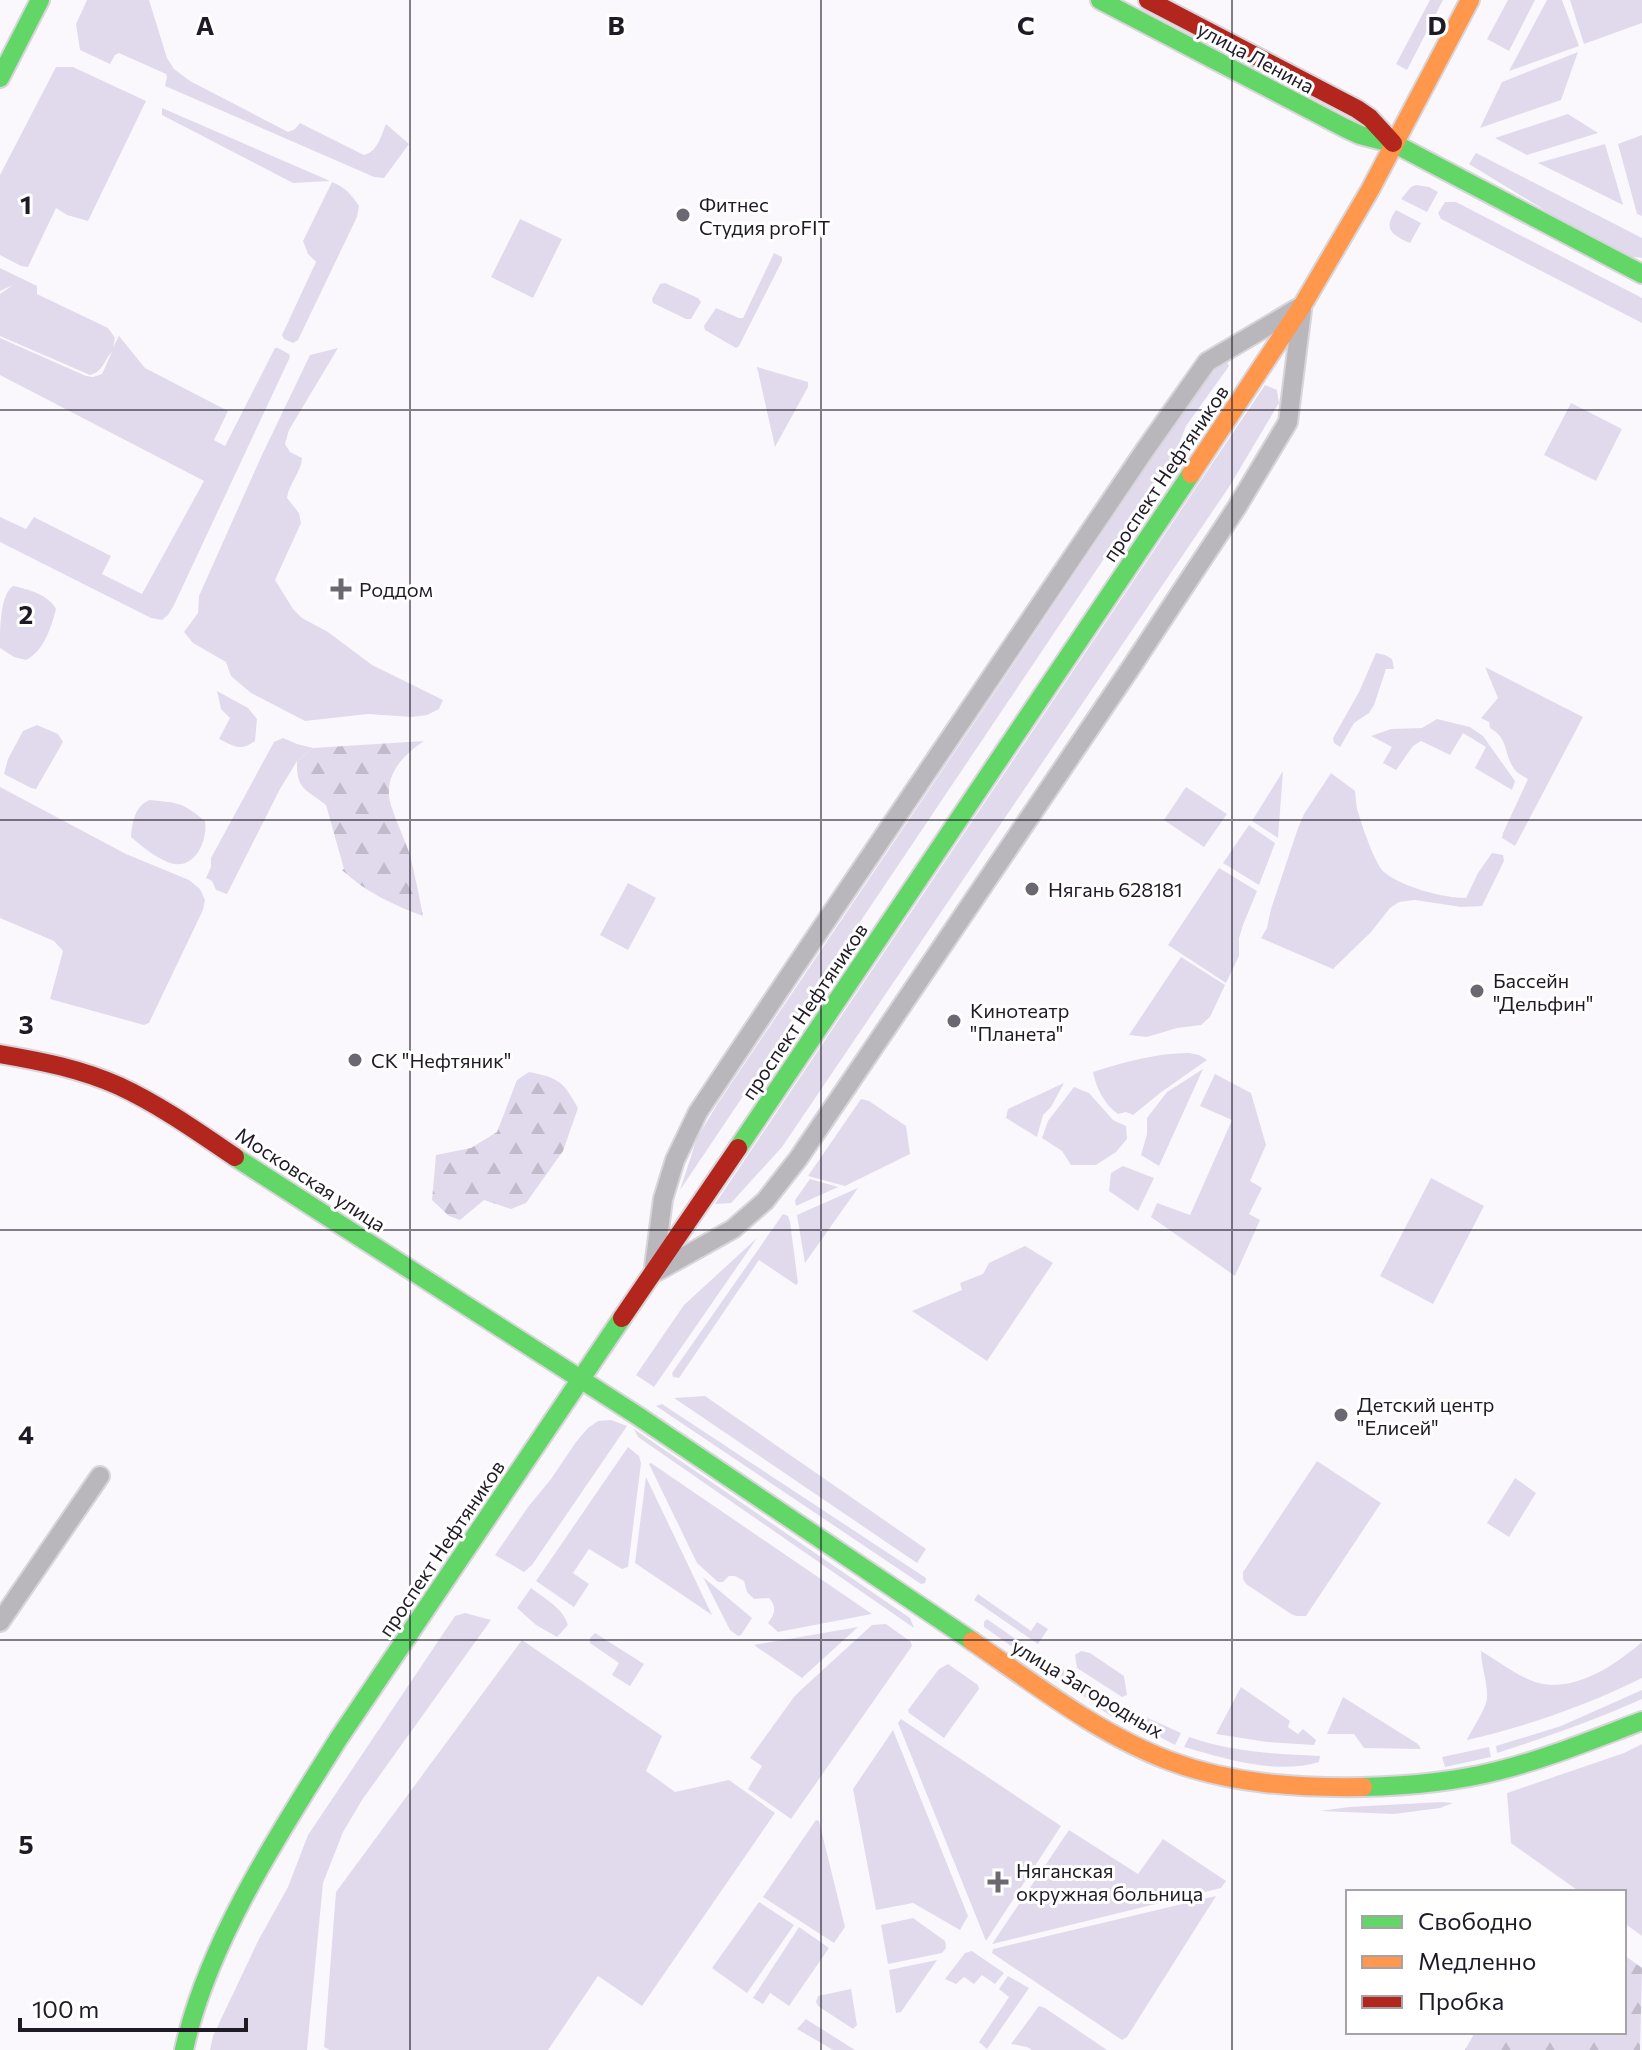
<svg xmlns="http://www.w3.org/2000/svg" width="1642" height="2050" font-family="Commissioner,sans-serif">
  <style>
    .green { fill: #e1daec }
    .forest { fill: url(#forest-firs) }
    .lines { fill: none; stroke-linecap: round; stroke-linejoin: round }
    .street-casing { stroke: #d7d5da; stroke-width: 22 }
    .fast-casing { stroke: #d7d5da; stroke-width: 22 }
    .slow-casing { stroke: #d7d5da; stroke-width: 22 }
    .jam-casing { stroke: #d7d5da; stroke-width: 22 }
    .street { stroke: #b9b7bc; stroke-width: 18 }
    .fast { stroke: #63d668; stroke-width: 18 }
    .slow { stroke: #ff974d; stroke-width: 18 }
    .jam { stroke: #b3261e; stroke-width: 18 }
    .grid { fill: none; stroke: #1e1a26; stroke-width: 2; stroke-opacity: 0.55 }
    .poi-dot { fill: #6b6871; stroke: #fff; stroke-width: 3 }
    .labels { text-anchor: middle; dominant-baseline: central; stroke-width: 6; stroke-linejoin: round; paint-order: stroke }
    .street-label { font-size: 20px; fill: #1e1a26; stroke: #fff }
    .poi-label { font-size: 20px; fill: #1e1a26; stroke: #fff; text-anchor: start }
    .grid-label { font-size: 26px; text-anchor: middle; font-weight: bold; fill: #1e1a26; stroke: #fff; stroke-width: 6; stroke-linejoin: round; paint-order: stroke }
  </style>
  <defs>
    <pattern id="forest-firs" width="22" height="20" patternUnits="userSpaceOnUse" patternTransform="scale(2)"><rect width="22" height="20" fill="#e1daec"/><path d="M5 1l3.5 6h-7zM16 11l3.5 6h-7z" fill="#c1baca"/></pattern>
  </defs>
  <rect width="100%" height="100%" fill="#faf8fd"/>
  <!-- green -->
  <path class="green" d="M87 0H149L167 58 174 69 190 81 288 132 295 129 300 123 364 155C378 151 381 136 386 124L409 144 384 178 374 177 165 86 167 77 166 74 119 53 115 55 110 64 80 50 76 24Z
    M1430 0H1443L1407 70 1396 64Z
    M1508 0H1535L1509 51 1487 39Z
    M1547 0H1562L1579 46 1509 71Z
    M1570 0H1642V23L1584 44Z
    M1578 52 1561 100 1480 128 1502 82Z
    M56 67H73L146 101 88 221 67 215 56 208 28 267 21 266 0 255V175Z
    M162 108 330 181 293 183 162 115Z
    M1568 114 1598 133 1527 155 1495 138Z
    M1642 135V216L1637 214 1618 144Z
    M1605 144 1623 205 1538 163Z
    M1476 153 1642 238V258L1618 255 1469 164Z
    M332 182C345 187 352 195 359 206L357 217 298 340 293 343 284 339 282 335 316 262 308 254 303 241Z
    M1416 185 1429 187 1438 192 1427 212 1401 199 1411 187Z
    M1445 202H1456L1642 298V323L1441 219 1438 213Z
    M1396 210 1421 223 1410 243C1393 235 1382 230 1396 210Z
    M520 219 562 239 533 298 491 277Z
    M774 253 782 257V261L739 346 736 348 705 330 704 326 716 308 739 318H743Z
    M0 268 37 286V294L108 328 115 338 113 347 119 336 145 368 228 411 214 440 225 446 275 348H278L289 354 290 357 174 605 168 615 162 620 151 618 0 542V517L26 529 34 517 111 556 102 574 142 594 204 481 0 375V338L86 376 93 377 102 374 112 352C104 360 103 372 90 375L0 336V294L13 285 0 291Z
    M665 283 698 298 701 302 691 319H686L653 303 652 299 660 284Z
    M338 348 289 430 285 444 290 452 302 458C301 473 289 483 287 498L299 513 301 523 275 580 293 609 302 618 328 632 372 665 443 700 439 709 427 715 412 717 368 714 305 721 251 693 231 676 226 662 193 643 184 632 198 613 199 596 261 457 310 355Z
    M1225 358 1229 366 1186 426 1177 450 680 1190 697 1138 718 1103 1154 456 1208 378Z
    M757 367 808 382V387L775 447Z
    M1265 385 1277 390 1279 403 1229 487 782 1147 731 1203 715 1204Z
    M1571 403 1622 429 1596 481 1544 455Z
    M13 586C28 589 49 595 56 609 51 628 44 651 26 660L14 657 0 648C0 628 0 595 13 586Z
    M1376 653 1385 655 1392 659 1394 669H1386L1374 705 1369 713 1354 723 1340 747 1334 743 1333 738 1359 692Z
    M1485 667 1583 717 1515 846 1502 838 1503 833 1528 779C1523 776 1516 773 1513 767 1503 751 1509 739 1490 728L1489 722 1481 718 1498 698Z
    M217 691 248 708 257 719 255 741C240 752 234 746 219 739L230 718 221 709Z
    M1437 719 1470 727 1483 736 1515 781 1512 790 1475 768 1486 747 1463 733 1450 755 1421 741 1413 746 1396 770 1383 763 1392 747 1371 736 1391 729 1422 728Z
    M37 725 58 734 63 742 36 789 31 788 4 774 8 759 23 731Z
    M283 738 297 744 313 748 297 761 280 789 227 894 216 890 212 881 206 878 211 867V858L274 742Z
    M1283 771 1278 838 1252 821Z
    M1331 773 1355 791C1356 799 1356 808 1359 815 1362 826 1376 866 1384 872 1402 887 1443 898 1466 898L1478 873 1492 853 1503 855 1504 861 1482 906 1461 907 1415 900 1399 902 1390 908 1371 932 1333 969 1261 938 1267 928 1271 909 1298 828 1304 814Z
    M0 787 126 854 189 880 200 889 205 900 203 910 149 1023 144 1025 50 999 63 951 54 941 0 918Z
    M1186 787 1227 814 1204 847 1164 820Z
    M150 800C179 803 182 802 205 821 208 840 195 871 170 863 158 859 141 846 131 837 132 823 135 805 150 800Z
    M1249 825 1275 843 1259 885 1223 863Z
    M1219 868 1257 891 1243 925 1239 938V956L1226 983 1168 945Z
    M628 883 656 898 628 950 600 935Z
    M1181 957 1225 985 1210 1017 1201 1025 1177 1028 1147 1037 1129 1035Z
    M1189 1053 1199 1055 1207 1060 1160 1093 1133 1115 1126 1112 1118 1114C1105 1105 1096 1088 1093 1072 1125 1062 1156 1053 1189 1053Z
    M1203 1069 1159 1166 1141 1155 1147 1134V1118L1167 1092Z
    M1215 1074 1251 1093 1266 1145 1250 1181 1262 1188 1249 1214 1260 1220 1235 1276 1151 1217 1157 1203 1190 1215 1232 1120 1200 1106Z
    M1064 1083 1051 1107 1043 1115 1037 1137 1006 1118 1008 1109Z
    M1074 1087 1089 1093 1113 1120 1126 1126 1127 1139 1116 1152 1096 1165H1071L1062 1151 1042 1138 1048 1121Z
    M861 1099 869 1101 906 1126 910 1154 845 1186 808 1176Z
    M1123 1166 1154 1178 1138 1211 1109 1191 1111 1173Z
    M1431 1178 1484 1206 1433 1304 1380 1276Z
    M810 1179 838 1187 796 1206 795 1200Z
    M858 1188 805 1263 797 1215Z
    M783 1214 788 1216 790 1222 798 1283 796 1285 759 1260 679 1378 673 1377 672 1373Z
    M757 1238 654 1387 636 1375 684 1305Z
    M1025 1246 1053 1263 987 1361 912 1311 962 1290 960 1283 983 1274 989 1263Z
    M705 1396 926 1549 917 1563 674 1398Z
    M662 1404 926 1578 925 1583 921 1584 656 1406Z
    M611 1420 627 1426 532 1565 524 1572 495 1555 528 1507 551 1479 576 1442 588 1428 598 1421Z
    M634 1429 910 1618 914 1628 638 1437Z
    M628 1447 639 1456 641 1463 628 1567 622 1569 589 1549 573 1573 589 1584 574 1607 536 1581Z
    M1317 1461 1381 1503 1306 1616H1296L1291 1614 1246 1584 1243 1579V1572Z
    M651 1463 872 1614 778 1632 768 1623C775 1614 777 1607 769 1598L754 1599 747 1592 744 1581 735 1576H729L723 1582H718L697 1563 649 1464Z
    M646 1477 712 1615 635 1563Z
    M1515 1478 1536 1493 1509 1537 1487 1523Z
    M703 1577 752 1618 741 1635 738 1636 730 1630Z
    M531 1588C545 1599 563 1608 568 1625L557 1637 536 1625 517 1608Z
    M978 1594 1031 1631 1037 1622 1048 1629 1038 1644 974 1600Z
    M465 1613 491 1620 362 1800 343 1832 323 1883 307 2050H210L213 2036 258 1941 288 1887 308 1835 455 1616Z
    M987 1619 1034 1652 1027 1657 984 1627V1622Z
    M886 1624 911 1642 912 1646 791 1819 748 1789 762 1766 750 1758 794 1697 803 1688 872 1625Z
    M858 1627 802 1678 754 1645Z
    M595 1633 644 1664 630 1686 612 1675 619 1663 590 1643V1638Z
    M522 1640 662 1736 646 1771 675 1792 729 1780 775 1813 642 2006 598 1976 548 2050H330L324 2047 336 1892Z
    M1642 1642V1678C1585 1706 1528 1726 1467 1740 1472 1729 1486 1709 1487 1698 1488 1682 1481 1667 1481 1651 1498 1661 1516 1675 1535 1682 1574 1694 1615 1665 1642 1642Z
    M1081 1651 1090 1653 1124 1676 1127 1695 1122 1697 1077 1668 1075 1655Z
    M1047 1659 1115 1704 1117 1711 1111 1716 1102 1710 1043 1665Z
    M948 1664 978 1685 979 1689 944 1738 909 1713 908 1710 939 1669Z
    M1241 1687 1290 1721 1288 1727 1298 1734 1303 1729 1316 1740 1314 1745 1267 1742 1216 1734Z
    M1642 1690V1699C1595 1720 1547 1737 1497 1753L1496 1746 1561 1726Z
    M1343 1697 1418 1744 1421 1749 1364 1748 1354 1734H1327Z
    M1141 1715 1181 1733 1175 1745 1139 1726 1136 1717Z
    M901 1719 1061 1826 986 1941 898 1723Z
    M893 1730 968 1916 960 1930 913 1903 876 1910 853 1789Z
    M1189 1737C1231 1752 1275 1754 1320 1756L1319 1762C1276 1775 1226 1759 1184 1747Z
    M1642 1744V1936L1624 1923V1892H1580L1511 1843 1507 1793 1624 1753Z
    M1489 1747 1491 1757 1445 1767 1442 1757Z
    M1442 1802 1453 1803 1440 1808 1394 1814 1320 1811 1349 1807Z
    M816 1820 819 1821 845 1927 834 1943 763 1897Z
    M1069 1830 1138 1874 1163 1839 1226 1881 1221 1888 992 1944Z
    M1216 1896 1127 2037 1122 2040 992 1953 993 1949Z
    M759 1902 794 1925 747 1993 712 1968Z
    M913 1918 945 1941 946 1948 942 1953 888 1964 881 1925Z
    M799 1927 829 1948 789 2006 770 1993 763 2004 753 1998Z
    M972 1951 1004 1973 995 1984 982 1975 974 1984 964 1977 956 1984 945 1979 965 1953Z
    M937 1960 901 2012 896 2013 889 1970Z
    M1008 1976 1029 1988 987 2049 979 2042 1009 1997 999 1989Z
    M851 1989 857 2025 853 2029 818 2006 816 2002 818 1996Z
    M1039 2006 1045 2008 1107 2050H1032L1027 2047 1011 2044Z
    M806 2019 809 2021 855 2050H833L797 2029Z"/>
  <!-- forest -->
  <path class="forest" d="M424 741C405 754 387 771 389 796 391 811 405 839 410 855 415 875 419 896 423 916 395 906 364 891 342 870L344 869 326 805C306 789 296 790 297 761L313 748Z
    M529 1072C559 1078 563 1081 578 1108L563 1151 526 1203 511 1209 484 1200 460 1220 449 1216 432 1200 436 1155 471 1148 497 1132 517 1080Z
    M1624 1955 1642 1968 1640 2050H1465L1475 2032H1624Z"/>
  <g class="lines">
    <!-- street casing -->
    <g class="street-casing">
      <path id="street" d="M654 1267 663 1199 675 1160 698 1112 791 973 1145 450 1207 362 1298 308
        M656 1272 733 1229 765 1201 798 1159 853 1078 1130 669 1237 507 1288 422 1302 310
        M0 1622 100 1476"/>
    </g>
    <!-- fast casing -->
    <g class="fast-casing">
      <path id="fast" d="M1100 0 1345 128 1360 135 1395 144 1642 274
        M0 78 40 0
        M738 1148 1191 474
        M235 1157 638 1416 972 1641
        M1363 1787C1408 1786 1453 1782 1497 1771 1546 1759 1594 1739 1642 1721
        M184 2050C207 1943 281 1830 339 1738L622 1318"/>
    </g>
    <!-- slow casing -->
    <g class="slow-casing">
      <path id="slow" d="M1191 474 1302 306 1370 190 1470 0
        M972 1641C1035 1684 1098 1734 1170 1761 1231 1784 1298 1788 1363 1787"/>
    </g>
    <!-- jam casing -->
    <g class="jam-casing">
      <path id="jam" d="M1148 0 1357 109 1370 118 1393 143
        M0 1054C41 1061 81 1069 119 1086 160 1105 198 1132 235 1157
        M622 1318 738 1148"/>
    </g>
    <!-- street -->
    <use href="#street" class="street"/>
    <!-- fast -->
    <use href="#fast" class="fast"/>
    <!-- slow -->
    <use href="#slow" class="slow"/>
    <!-- jam -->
    <use href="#jam" class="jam"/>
  </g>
  <!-- grid -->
  <path class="grid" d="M410 0V2050M821 0V2050M1232 0V2050M0 410H1642M0 820H1642M0 1230H1642M0 1640H1642"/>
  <!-- markers -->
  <g class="poi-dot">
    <circle cx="683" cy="215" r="8"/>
    <path d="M337 577h8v8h8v8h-8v8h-8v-8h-8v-8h8z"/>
    <circle cx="1032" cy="889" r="8"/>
    <circle cx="1477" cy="991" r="8"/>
    <circle cx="954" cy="1021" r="8"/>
    <circle cx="355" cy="1060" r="8"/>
    <circle cx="1341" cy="1415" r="8"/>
    <path d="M994 1870h8v8h8v8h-8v8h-8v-8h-8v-8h8z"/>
  </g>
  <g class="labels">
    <!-- street labels -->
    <g class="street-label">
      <text transform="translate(1256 57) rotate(28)">улица Ленина</text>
      <text transform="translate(1165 473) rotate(-56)">проспект Нефтяников</text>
      <text transform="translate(804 1011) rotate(-56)">проспект Нефтяников</text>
      <text transform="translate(311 1179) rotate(33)">Московская улица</text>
      <text transform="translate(441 1548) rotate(-56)">проспект Нефтяников</text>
      <text transform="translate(1088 1688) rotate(31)">улица Загородных</text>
    </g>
    <!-- poi labels -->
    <g class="poi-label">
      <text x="699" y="204">Фитнес<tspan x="699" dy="23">Студия proFIT</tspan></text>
      <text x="359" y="589">Роддом</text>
      <text x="1048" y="889">Нягань 628181</text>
      <text x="1493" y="980">Бассейн<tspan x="1493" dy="23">"Дельфин"</tspan></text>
      <text x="970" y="1010">Кинотеатр<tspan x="970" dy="23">"Планета"</tspan></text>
      <text x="371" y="1060">СК "Нефтяник"</text>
      <text x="1357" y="1404">Детский центр<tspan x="1357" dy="23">"Елисей"</tspan></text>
      <text x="1016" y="1870">Няганская<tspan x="1016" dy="23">окружная больница</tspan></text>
    </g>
  </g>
  <g class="grid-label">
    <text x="205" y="35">A</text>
    <text x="616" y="35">B</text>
    <text x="1026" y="35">C</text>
    <text x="1437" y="35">D</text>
    <text x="26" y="214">1</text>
    <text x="26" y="624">2</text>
    <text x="26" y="1034">3</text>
    <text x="26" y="1444">4</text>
    <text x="26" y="1854">5</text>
  </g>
  <!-- legend -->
  <rect x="1346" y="1890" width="280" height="144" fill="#ffffff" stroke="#a5a3a8" stroke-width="2"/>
  <rect x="1362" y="1916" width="40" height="12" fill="#63d668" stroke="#a5a3a8" stroke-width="2"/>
  <text x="1418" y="1930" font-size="24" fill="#1e1a26">Свободно</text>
  <rect x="1362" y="1956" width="40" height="12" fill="#ff974d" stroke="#a5a3a8" stroke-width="2"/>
  <text x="1418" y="1970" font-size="24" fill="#1e1a26">Медленно</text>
  <rect x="1362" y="1996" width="40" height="12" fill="#b3261e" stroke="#a5a3a8" stroke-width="2"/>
  <text x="1418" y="2010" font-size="24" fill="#1e1a26">Пробка</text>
  <!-- scale -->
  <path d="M20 2018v12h226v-12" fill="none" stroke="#1e1a26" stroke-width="4"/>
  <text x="32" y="2018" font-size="24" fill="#1e1a26" stroke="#ffffff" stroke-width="6" paint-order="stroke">100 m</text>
</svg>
